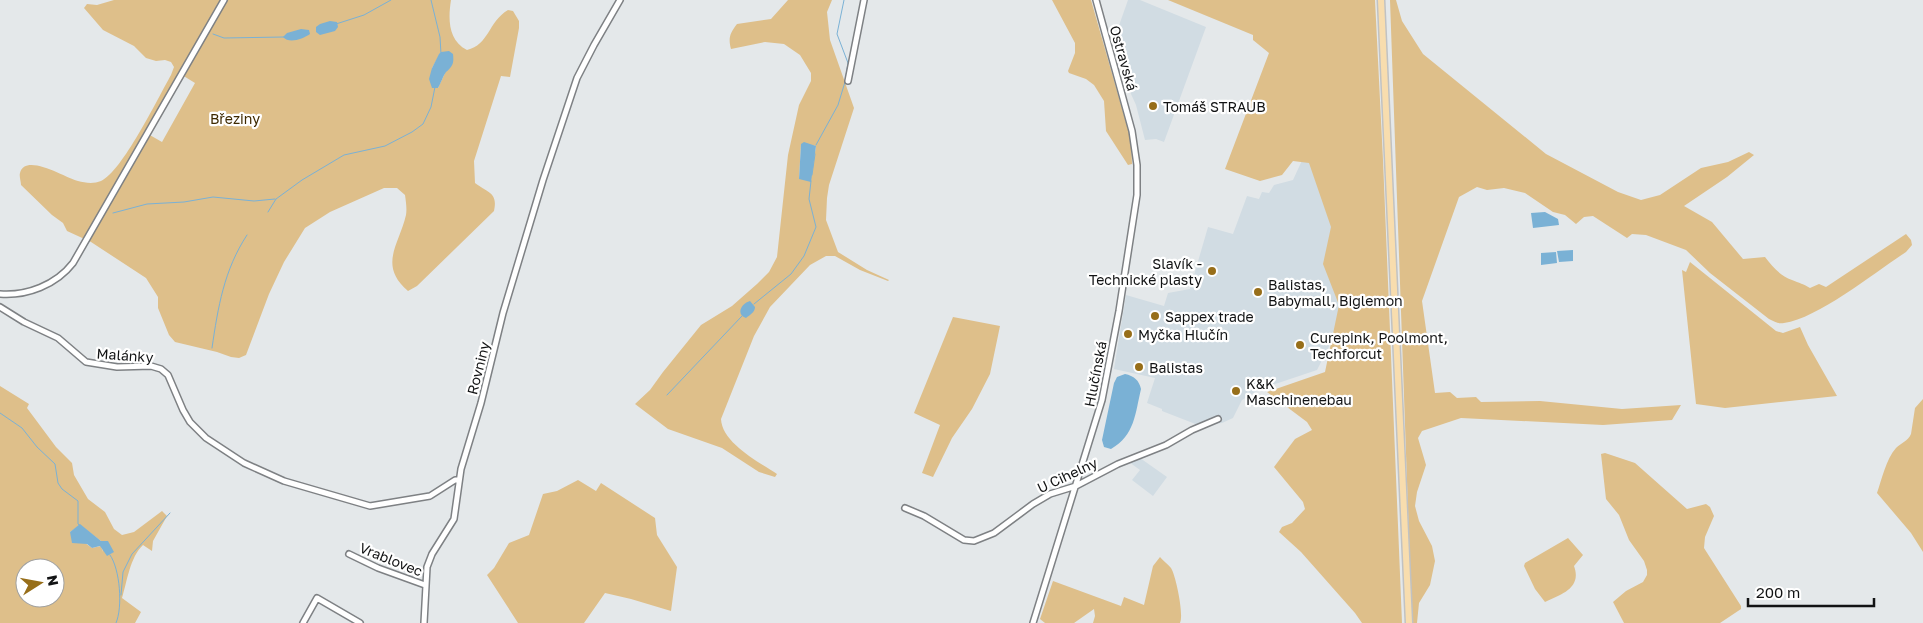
<svg xmlns="http://www.w3.org/2000/svg" width="1923" height="623" font-family="'Golos Text',sans-serif">
  <style>
    .built { fill: #d1dce3 }
    .green { fill: #debf8a; fill-rule: evenodd }
    .water { fill: #7ab1d5 }
    .lines { fill: none; stroke-linecap: round; stroke-linejoin: round }
    .stream { stroke: #7ab1d5; stroke-width: 1 }
    .minor-casing { stroke: #7e8184; stroke-width: 8 }
    .major-casing { stroke: #c1c2c2; stroke-width: 9 }
    .minor { stroke: #fff; stroke-width: 5 }
    .major { stroke: #f8ddae; stroke-width: 6 }
    .poi-dot { fill: #976e19; stroke: #fff; stroke-width: 2 }
    .labels { text-anchor: middle; dominant-baseline: central; stroke-width: 4.5; stroke-linejoin: round; paint-order: stroke }
    .street-label { font-size: 14px; fill: #121314; stroke: #fff }
    .poi-label { font-size: 14px; fill: #121314; stroke: #fff; text-anchor: start }
    .park-label { font-size: 14px; fill: #3e2900; stroke: #fff }
  </style>
  <rect width="100%" height="100%" fill="#e4e8ea"/>
  <!-- built -->
  <path class="built" d="M1128 0H1140L1206 27 1164 142 1156 139 1145 140 1136 105 1131 94 1125 77 1128 76 1116 34Z
    M1311 141 1355 295 1317 370 1260 389 1242 400 1233 418 1222 423 1198 425 1162 411V409L1147 403 1155 378 1114 369 1126 295 1164 306 1168 293 1190 289 1208 227 1233 234 1247 196 1259 199 1262 192 1269 193 1274 185 1293 180Z
    M1140 458 1167 477 1153 496 1132 480 1140 470 1129 462Z"/>
  <!-- green -->
  <path class="green" d="M114 0H451C448 19 448 40 467 50 489 45 488 22 508 10L513 11 519 21V28L510 77 501 76 474 161 475 183C488 193 498 192 494 211L417 286 408 291C378 265 399 245 406 215 407 209 406 202 405 195L397 188H384L330 212 305 228 284 262 269 294 246 355 239 358 231 357 217 352 175 342 169 335 158 308V297L146 278 91 242 67 231 63 223 52 215 21 185C21 182 19 176 20 173 25 152 66 178 78 181 85 183 94 184 101 181 122 172 158 98 171 75L174 67 171 62 165 60 156 61 146 58 134 46 103 30 84 8 87 4 97 5ZM441 52 445 73 438 88 432 68ZM182 75 195 83 162 142 148 134Z
    M788 0H832L827 12 830 40 854 108 829 185 827 198 826 220 838 252 867 270 889 280 888 281 860 270 835 256H826L810 265 770 307 754 336 721 419C722 443 759 462 777 474L775 477 759 472 722 448 668 429 635 404 650 390 663 372 701 325 732 306 757 284 769 272 777 257 788 155 799 105 811 81V73L800 55 784 44 765 42 731 49C728 38 730 33 737 24L771 19ZM801 144 816 146 811 177 799 179Z
    M1052 0H1091L1131 140 1132 164 1128 165 1106 131 1104 101 1094 85 1086 79 1069 73 1068 71 1075 53V43Z
    M1168 0H1375L1383 160 1402 623H1362L1355 613 1301 552 1279 532 1282 527 1292 523 1305 509 1303 502 1274 467 1295 439 1312 430 1307 422 1267 392 1325 372 1339 305 1323 264 1331 227 1309 163 1293 161 1282 175 1260 181 1225 169 1269 53 1253 40V35Z
    M1390 0H1396L1402 21 1423 54 1546 154 1618 192 1641 200 1660 195 1701 168 1728 162 1749 152 1754 155 1727 177 1684 206 1712 222 1743 259 1765 257C1772 266 1780 276 1792 280 1799 283 1804 284 1810 288L1819 284 1826 287 1906 234 1911 240 1912 245 1906 252C1875 272 1819 318 1784 323 1778 324 1775 322 1769 319L1710 273 1686 250 1646 235 1632 234 1627 238 1593 216 1584 217 1576 224 1565 215 1553 212 1525 193 1504 188 1487 190 1477 187 1459 197 1422 301 1435 393 1450 392 1457 398 1476 397 1481 402 1540 401 1622 409 1681 405 1672 420 1603 425 1461 418 1422 431 1418 438 1426 465 1417 492 1415 506 1419 521 1432 546 1435 561 1430 585 1419 603 1417 623H1412Z
    M1690 262 1776 331 1783 333 1800 327 1808 345 1837 396 1725 408 1696 404 1682 270 1686 272Z
    M953 317 1000 326 990 374 972 409 952 438 933 477 922 473 940 425 914 413Z
    M0 386 29 404 27 408 56 447 72 463 74 475 88 499 105 512 114 529 122 535 134 532 162 511 167 516 153 541 152 551 143 545C130 557 127 582 122 598L141 612 135 623H0ZM80 525 101 541 103 552 101 546 92 548 70 532ZM25 568H55V598H25Z
    M1923 399V552L1911 533 1877 493C1882 479 1886 459 1896 448 1901 443 1908 441 1911 434L1915 408Z
    M1605 453 1635 463 1687 509 1706 504 1710 507 1714 516 1705 537 1704 548 1741 606V609L1720 623H1624L1613 602 1626 591 1643 582 1647 575V570L1644 561 1629 540 1619 515 1606 499 1601 454Z
    M578 480 596 491 601 483 655 518 657 535 677 567 671 611 631 599 605 593 584 623H518L487 575 494 568 509 543 529 535 543 494 557 491Z
    M1568 538 1583 555 1574 566C1582 588 1562 594 1545 602L1535 589 1524 566 1525 563Z
    M1160 557C1163 561 1168 564 1171 568 1176 576 1184 615 1180 623H1093L1095 616 1094 609 1074 623H1045L1040 619 1053 581 1121 606 1124 597 1144 605 1153 566Z"/>
  <!-- water -->
  <path class="water" d="M330 21 337 22 338 27 335 31 320 35 316 32V27L320 24Z
    M301 29 309 30 310 34C303 39 289 44 283 37L287 33Z
    M449 51 453 54C454 63 453 66 446 72 443 76 441 83 438 88H432L429 79 432 68 439 54 441 52Z
    M804 142 816 146 811 182 799 179 801 144Z
    M1545 212 1558 219 1559 225 1533 228 1531 213Z
    M1573 250V261L1559 262 1557 251Z
    M1556 252 1557 263 1541 265V253Z
    M750 301 755 307C755 312 750 315 746 318 735 314 742 303 750 301Z
    M1125 374C1134 376 1139 380 1141 389 1135 414 1135 435 1111 449L1104 447 1102 440 1114 383 1117 377Z
    M80 524 101 541H108L114 552 107 556 100 546 92 548 87 544 72 543 70 532Z"/>
  <g class="lines">
    <!-- stream -->
    <path class="stream" d="M431 0 440 37 441 54
      M336 24 364 15 391 0
      M213 34 224 38 284 37
      M816 145 838 105 845 82 848 63 837 34 844 0
      M812 175 815 154
      M268 212 276 199 302 180 344 155 385 146 412 132 423 124 431 107 435 87
      M113 213 147 204 184 202 213 197 254 201 275 199
      M754 304 791 274 804 256 816 227 809 199 811 181
      M212 348C218 307 224 270 247 235
      M667 395 742 316
      M0 413 22 428 37 447 55 464 58 483 62 489 78 501V524L81 526
      M110 555C120 569 123 607 116 623
      M121 595 123 572 132 554 170 513"/>
    <!-- minor casing -->
    <g class="minor-casing">
      <path id="minor" d="M848 81 864 0
        M0 294C27 296 56 285 73 263L224 0
        M0 307 24 322 58 338 86 362 117 367 151 366 161 369 168 375 183 410 190 422 206 438 244 463 284 481 370 506 430 496 455 480H458
        M905 508 924 516 964 540 974 541 994 533 1033 504 1050 494 1076 486 1118 464 1166 445 1192 430 1218 419
        M349 554 378 568 425 585
        M303 623 317 598 360 623
        M424 623 427 567 432 554 454 519 461 469 481 403 503 313 543 180 577 78 594 45 620 0
        M1033 623 1102 400 1119 311 1137 195V165L1132 131 1096 0"/>
    </g>
    <!-- major casing -->
    <g class="major-casing">
      <path id="major" d="M1381 0 1409 623"/>
    </g>
    <!-- minor -->
    <use href="#minor" class="minor"/>
    <!-- major -->
    <use href="#major" class="major"/>
  </g>
  <!-- markers -->
  <g class="poi-dot">
    <circle cx="1153" cy="106" r="5"/>
    <circle cx="1212" cy="271" r="5"/>
    <circle cx="1258" cy="292" r="5"/>
    <circle cx="1155" cy="316" r="5"/>
    <circle cx="1128" cy="334" r="5"/>
    <circle cx="1300" cy="345" r="5"/>
    <circle cx="1139" cy="367" r="5"/>
    <circle cx="1236" cy="391" r="5"/>
  </g>
  <g class="labels">
    <!-- street labels -->
    <g class="street-label">
      <text transform="translate(1124 58) rotate(74)">Ostravská</text>
      <text transform="translate(125 355) rotate(4)">Malánky</text>
      <text transform="translate(478 368) rotate(-76)">Rovniny</text>
      <text transform="translate(1095 374) rotate(-79)">Hlučínská</text>
      <text transform="translate(1067 475) rotate(-25)">U Cihelny</text>
      <text transform="translate(391 559) rotate(22)">Vrablovec</text>
    </g>
    <!-- poi labels -->
    <g class="poi-label">
      <text x="1163" y="106">Tomáš STRAUB</text>
      <text x="1202" y="263" text-anchor="end">Slavík -<tspan x="1202" dy="16">Technické plasty</tspan></text>
      <text x="1268" y="284">Balistas,<tspan x="1268" dy="16">Babymall, Biglemon</tspan></text>
      <text x="1165" y="316">Sappex trade</text>
      <text x="1138" y="334">Myčka Hlučín</text>
      <text x="1310" y="337">Curepink, Poolmont,<tspan x="1310" dy="16">Techforcut</tspan></text>
      <text x="1149" y="367">Balistas</text>
      <text x="1246" y="383">K&amp;K<tspan x="1246" dy="16">Maschinenebau</tspan></text>
    </g>
    <!-- park labels -->
    <g class="park-label">
      <text x="235" y="118">Březiny</text>
    </g>
  </g>
  <!-- north arrow -->
  <g transform="translate(40 583) rotate(79)"><circle r="24" fill="#ffffff" stroke="#a0a1a1"/>
  <path d="M0-4L9 19L0 12L-9 19Z" fill="#976e19"/>
  <text y="-8" font-size="14" font-weight="bold" text-anchor="middle" fill="#121314">N</text>
  </g>
  <!-- scale -->
  <path d="M1748 598v8h126v-8" fill="none" stroke="#121314" stroke-width="2.5"/>
  <text x="1756" y="598" font-size="15" fill="#121314" stroke="#ffffff" stroke-width="4" paint-order="stroke">200 m</text>
</svg>
